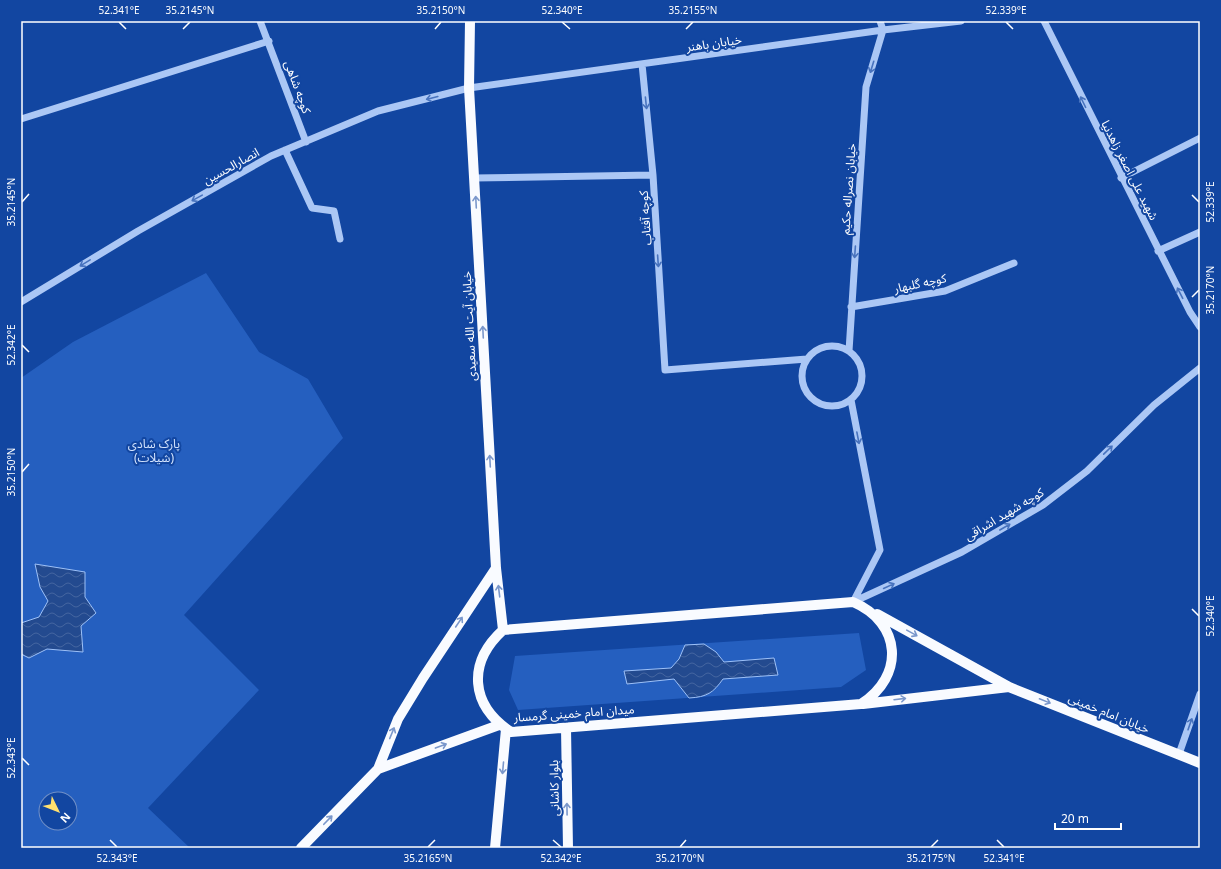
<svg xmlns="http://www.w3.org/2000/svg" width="1221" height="869" font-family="'Noto Sans','Noto Sans Arabic',sans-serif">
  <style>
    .green { fill: #255fbf; fill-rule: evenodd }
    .water { fill: url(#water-waves); stroke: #9dc1f8 }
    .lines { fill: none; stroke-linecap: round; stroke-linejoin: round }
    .minor { stroke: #abc7f5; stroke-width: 7 }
    .major { stroke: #f9fbff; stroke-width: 10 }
    .oneway { stroke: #4873be }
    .oneway2 { stroke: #7a97cb }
    .ticks { fill: none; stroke: #fff; stroke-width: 1.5 }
    .labels { text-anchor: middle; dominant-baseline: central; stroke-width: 4; stroke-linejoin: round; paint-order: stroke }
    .street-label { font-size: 12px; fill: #fff; stroke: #1246a1 }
    .park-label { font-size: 12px; fill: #d4e4fe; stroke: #1246a1 }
    .neatline { fill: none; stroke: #fff; stroke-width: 1.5 }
    .ticks-label { font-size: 10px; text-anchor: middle; fill: #fff }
  </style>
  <defs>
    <pattern id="water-waves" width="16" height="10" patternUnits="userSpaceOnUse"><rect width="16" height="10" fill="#234a8f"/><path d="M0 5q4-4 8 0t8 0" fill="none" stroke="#4465a0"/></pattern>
  </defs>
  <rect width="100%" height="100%" fill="#1246a1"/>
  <!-- green -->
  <path class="green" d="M206 273 259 352 308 379 343 438 184 615 259 690 148 808 190 848H21V378L73 342ZM46 799H70V823H46Z
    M859 633 866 670 841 687 518 710 509 690 515 656Z"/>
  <!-- water -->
  <path class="water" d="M35 564 85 572V597L96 613 81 626 83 652 47 649 29 658 21 654V623L39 617 48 601 40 587Z
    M704 644 716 652 724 662 774 658 778 675 723 679C713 693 707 697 689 698L674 679 627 684 624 671 671 668 679 659 685 645Z"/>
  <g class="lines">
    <!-- minor -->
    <path class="minor" d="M260 21 306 142
      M1044 21 1190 312 1200 327
      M642 64 653 175 665 370 807 359
      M21 119 269 41
      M285 150 312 208 334 211 340 239
      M474 178 653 175
      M1121 178 1200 138
      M1158 251 1200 232
      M21 302 138 231 271 156 378 111 469 88 883 30 961 21
      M851 307 945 291 1014 263
      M802 376a30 30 0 1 1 60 0a30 30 0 1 1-60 0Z
      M849 351 866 87 883 30 880 21
      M851 400 880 550 853 602
      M853 602 962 552 1043 505 1087 471 1154 405 1200 368
      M1179 754 1200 694"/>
    <!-- major -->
    <path class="major" d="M470 21 469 88 496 568 503 630
      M853 602C902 623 905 676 861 704L511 732C470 705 467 663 503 630Z
      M877 614 1009 687 1200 763
      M863 704 1009 687
      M566 728 568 848
      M378 769 499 725
      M301 848 378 769 398 719 423 678 496 568
      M495 848 506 729"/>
  </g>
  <!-- one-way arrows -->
  <defs><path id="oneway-shaft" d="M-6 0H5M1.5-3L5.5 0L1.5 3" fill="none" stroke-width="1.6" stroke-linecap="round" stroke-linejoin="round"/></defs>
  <g class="oneway">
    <use href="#oneway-shaft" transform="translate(872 67) rotate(107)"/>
    <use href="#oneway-shaft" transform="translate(432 98) rotate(166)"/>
    <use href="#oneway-shaft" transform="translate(1083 102) rotate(-116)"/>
    <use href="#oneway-shaft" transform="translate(646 103) rotate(84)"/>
    <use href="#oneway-shaft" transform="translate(197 198) rotate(151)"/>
    <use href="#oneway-shaft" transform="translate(855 252) rotate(94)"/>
    <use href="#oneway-shaft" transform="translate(658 261) rotate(86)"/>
    <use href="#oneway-shaft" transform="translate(85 263) rotate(149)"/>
    <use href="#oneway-shaft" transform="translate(1180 293) rotate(-117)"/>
    <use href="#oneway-shaft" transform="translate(858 438) rotate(79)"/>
    <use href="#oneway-shaft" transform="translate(1108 450) rotate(-44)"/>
    <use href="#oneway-shaft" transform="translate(1005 527) rotate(-30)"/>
    <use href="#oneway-shaft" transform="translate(889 586) rotate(-25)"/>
    <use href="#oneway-shaft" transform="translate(1190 724) rotate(-71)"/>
  </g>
  <g class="oneway2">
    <use href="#oneway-shaft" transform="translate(476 202) rotate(-93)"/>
    <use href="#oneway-shaft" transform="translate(483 332) rotate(-93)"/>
    <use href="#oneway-shaft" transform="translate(490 461) rotate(-93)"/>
    <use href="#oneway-shaft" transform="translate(499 591) rotate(-97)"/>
    <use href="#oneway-shaft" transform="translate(459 622) rotate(-56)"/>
    <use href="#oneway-shaft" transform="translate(912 633) rotate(29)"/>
    <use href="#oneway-shaft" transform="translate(900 699) rotate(-7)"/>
    <use href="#oneway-shaft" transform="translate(1045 701) rotate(22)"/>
    <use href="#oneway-shaft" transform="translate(392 733) rotate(-68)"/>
    <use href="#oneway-shaft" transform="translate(441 746) rotate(-20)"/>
    <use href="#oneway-shaft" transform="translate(503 768) rotate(95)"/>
    <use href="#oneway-shaft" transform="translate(567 809) rotate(-91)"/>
    <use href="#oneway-shaft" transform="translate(328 820) rotate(-46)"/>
  </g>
  <!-- ticks -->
  <path class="ticks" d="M119 22 126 29M562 22 570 29M1006 22 1013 29M183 29 190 22M435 29 441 22M686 29 693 22M1192 195 1199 202M22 202 29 194M1192 297 1199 290M22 345 29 352M22 472 29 464M1192 609 1199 616M22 758 29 765M110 840 117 847M553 840 561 847M997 840 1004 847M428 847 435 840M680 847 686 840M931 847 938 840"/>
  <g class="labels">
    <!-- street labels -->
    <g class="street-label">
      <text transform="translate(714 43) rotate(-8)">خیابان باهنر</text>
      <text transform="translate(298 87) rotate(70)">کوچه شاهی</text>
      <text transform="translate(231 166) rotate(-29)">انصارالحسین</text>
      <text transform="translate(1130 170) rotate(63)">شهید علی اصغر زاهدنیا</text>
      <text transform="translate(848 189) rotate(-86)">خیابان نصراله حکیم</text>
      <text transform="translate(645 218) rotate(-94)">کوچه آفتاب</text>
      <text transform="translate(920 283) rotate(-12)">کوچه گلبهار</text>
      <text transform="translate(469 326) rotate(-93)">خیابان آیت الله سعیدی</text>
      <text transform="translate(1004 514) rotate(-31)">کوچه شهید اشراقی</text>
      <text transform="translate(574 713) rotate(-4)">میدان امام خمینی گرمسار</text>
      <text transform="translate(1109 713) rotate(22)">خیابان امام خمینی</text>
      <text transform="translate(554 788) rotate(-91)">بلوار کاشانی</text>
    </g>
    <!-- park labels -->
    <g class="park-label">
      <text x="154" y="443">پارک شادی<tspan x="154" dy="14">(شیلات)</tspan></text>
    </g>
  </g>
  <!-- border -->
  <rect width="1221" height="869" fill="none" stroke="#1246a1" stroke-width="44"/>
  <!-- north arrow -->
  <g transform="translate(58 811) rotate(133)"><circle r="19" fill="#1246a1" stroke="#7190c7"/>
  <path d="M0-3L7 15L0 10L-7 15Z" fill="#ffe06f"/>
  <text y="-6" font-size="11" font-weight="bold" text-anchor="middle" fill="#ffffff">N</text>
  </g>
  <!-- scale -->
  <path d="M1055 823v6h66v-6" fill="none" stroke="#ffffff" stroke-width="2"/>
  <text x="1061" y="823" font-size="12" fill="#ffffff" stroke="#1246a1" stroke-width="3" paint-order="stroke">20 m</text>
  <rect x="22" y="22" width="1177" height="825" class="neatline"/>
  <g class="ticks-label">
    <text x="119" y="14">52.341°E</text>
    <text x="190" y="14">35.2145°N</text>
    <text x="441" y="14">35.2150°N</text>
    <text x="562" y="14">52.340°E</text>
    <text x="693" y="14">35.2155°N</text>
    <text x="1006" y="14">52.339°E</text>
    <text transform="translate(11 202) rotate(-90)" y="4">35.2145°N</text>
    <text transform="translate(1210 202) rotate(-90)" y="4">52.339°E</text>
    <text transform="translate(1210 290) rotate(-90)" y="4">35.2170°N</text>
    <text transform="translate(11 345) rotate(-90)" y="4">52.342°E</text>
    <text transform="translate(11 472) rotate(-90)" y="4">35.2150°N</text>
    <text transform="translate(1210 616) rotate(-90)" y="4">52.340°E</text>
    <text transform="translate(11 758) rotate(-90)" y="4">52.343°E</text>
    <text x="117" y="862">52.343°E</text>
    <text x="428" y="862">35.2165°N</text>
    <text x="561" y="862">52.342°E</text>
    <text x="680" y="862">35.2170°N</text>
    <text x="931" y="862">35.2175°N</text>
    <text x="1004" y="862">52.341°E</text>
  </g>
</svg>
